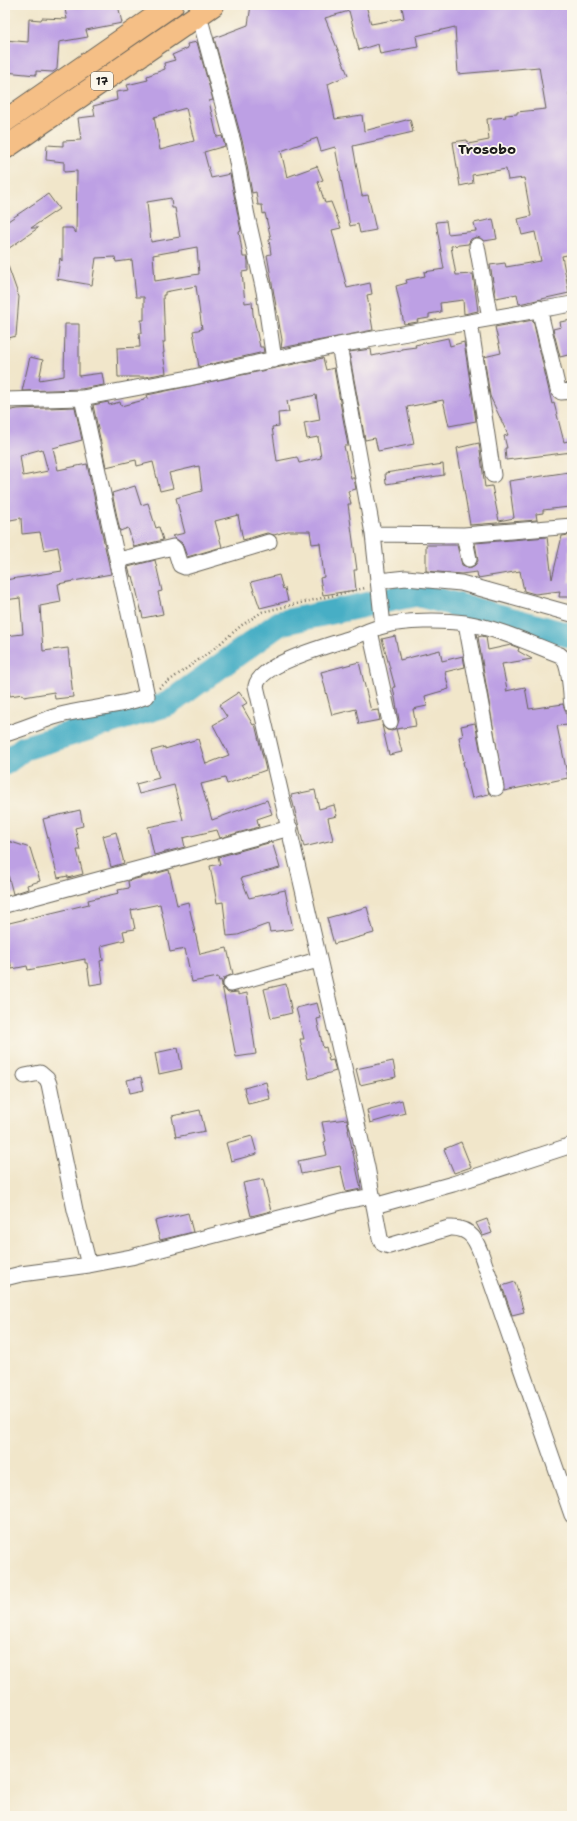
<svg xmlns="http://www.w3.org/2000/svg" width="577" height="1821" font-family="'Shantell Sans',sans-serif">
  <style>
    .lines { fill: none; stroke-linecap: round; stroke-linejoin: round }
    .river { stroke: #46aec5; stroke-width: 25 }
    .building { fill: #bda0e4; fill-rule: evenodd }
    .minor-casing { stroke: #676359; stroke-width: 17 }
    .highway-casing { stroke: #676359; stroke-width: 24 }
    .path { stroke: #676359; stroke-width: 2.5; stroke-dasharray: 1 3; stroke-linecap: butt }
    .minor { stroke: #fff; stroke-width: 15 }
    .highway { stroke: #f5bf86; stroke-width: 22 }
    .labels { text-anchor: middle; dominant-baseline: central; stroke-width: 3.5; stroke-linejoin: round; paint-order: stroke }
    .shield { fill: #fbf7ec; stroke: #5f5e5a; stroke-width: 1 }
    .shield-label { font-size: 11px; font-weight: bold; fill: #1c1c1c }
    .quarter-label { font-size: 14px; font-weight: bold; fill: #1c1c1c; stroke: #fbf7ec }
  </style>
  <rect width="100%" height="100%" fill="#fbf7ec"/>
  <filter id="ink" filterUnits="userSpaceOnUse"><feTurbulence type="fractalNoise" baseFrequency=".025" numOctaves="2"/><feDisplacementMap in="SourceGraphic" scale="8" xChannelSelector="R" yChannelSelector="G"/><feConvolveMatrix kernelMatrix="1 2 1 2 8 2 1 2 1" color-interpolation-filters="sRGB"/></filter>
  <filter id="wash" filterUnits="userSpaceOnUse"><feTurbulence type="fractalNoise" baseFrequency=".012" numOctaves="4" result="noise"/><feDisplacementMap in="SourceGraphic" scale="16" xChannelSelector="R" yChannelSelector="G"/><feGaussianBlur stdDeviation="0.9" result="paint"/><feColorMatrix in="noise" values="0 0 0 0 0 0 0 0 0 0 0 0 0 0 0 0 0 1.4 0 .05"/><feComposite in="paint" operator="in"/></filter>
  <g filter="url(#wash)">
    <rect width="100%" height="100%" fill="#f1e6ca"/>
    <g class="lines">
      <!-- river -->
      <path class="river" d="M5 763 24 748 168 704 280 623 416 594 572 636"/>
    </g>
    <g id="blocks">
      <!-- building -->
      <path class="building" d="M76 5H118L122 23 86 30 88 37 59 42 57 69 53 72 36 71V75L5 72V40L28 42 29 19 41 20 42 18 67 19 65 9 77 7Z
        M251 5H366L371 24 404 18 402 7 412 5H572V93H569L572 118V254L562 256 569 293 519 304 517 294 496 298 490 265 505 263 506 267 541 261 535 232 522 235 518 219 531 216 524 178 508 180 506 169 472 175 473 183 460 186 453 142 467 140 468 144 489 140 487 119 506 117 505 115 517 114V112L546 109 539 67 458 74 455 27 416 36 418 47 412 48 380 54 378 44 359 50 349 11 325 18 348 75 328 84 335 119 362 115 364 131 410 119 413 132 353 146 362 196 368 195 376 230 360 233 358 224 350 226 335 147 321 151 317 138 281 151 287 177 317 166 323 180 318 182 325 203 331 202 341 228 332 230 347 288 370 283 372 294 367 295 373 330 281 348 282 340 267 255 271 254 269 240 271 239 265 213 263 214 262 205H258L256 192 252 193 243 144 214 38 248 25Z
        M197 42 213 100 209 101 217 137 222 136 225 146 204 152 211 178 230 174 241 231 239 232 243 257H247L248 261V271L242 272 245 303 252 302 253 314 260 347H263L264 352 199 367 193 331 202 329 196 286 165 292V295H163L165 342H163L164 353H163L166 373 145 377H118L117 348 140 347 139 333H142L141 320H144V297H136L132 260 116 262 115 257 96 258 92 285 57 279 60 258 62 261V228H72L76 233 77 171 64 172V162L46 160 47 145 63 146V141L81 140 78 118 95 116 93 106 117 100 116 92 129 90 127 85 148 80 147 76 165 69 164 63 175 60 172 55 188 48 187 44ZM186 108 194 141 160 150 154 117ZM171 198 172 208H175L180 237 151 242 147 202ZM197 247 199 274 155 281 153 255Z
        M48 194 59 209 31 228H38L5 251V223Z
        M493 219 497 239 484 241 480 238 476 237 471 239 468 244 451 246 456 275 473 274 478 311 464 314 463 300 440 303 441 312 429 314V318L417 320 418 322 404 324 396 286 407 283 406 280 425 276 424 272 444 269 436 222 446 221 448 234 476 231 474 223Z
        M5 263H7L19 297 16 336 5 339Z
        M533 320 552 404 554 403 564 442 572 440V452L506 460 505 448H507L504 436 508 435 490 396 484 357 501 353 495 327Z
        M572 320V354L560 357 553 329 561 327 560 322Z
        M65 324H79V376L102 373 104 385 81 389 22 391 30 357 43 360 39 380 64 376Z
        M448 338 450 346 464 342 476 421 449 426 443 400 407 407 414 444 378 451 375 438 365 440 349 352 371 349 372 356 401 350V349L416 347 415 345Z
        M323 358 326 370 334 368 348 446H344L351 478H354L356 489 348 491 351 504H348L357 570H354L356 590 323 595 320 578 324 577 320 543 312 544 310 531H288L274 535 267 533 243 540 238 515 215 521 222 547 187 557 182 543 172 536 185 533 176 498 202 491 199 466 169 473 173 488 160 491 153 462 137 466 136 460 106 467 93 405 108 402 109 405 120 402 121 406 144 400V398H148L147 395ZM316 395 320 420 304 423 307 439 318 437 321 458 299 463 297 457 277 461 272 427 279 426 278 413 289 412 287 401Z
        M75 407 82 440 53 448 58 470 87 464 111 574 58 584 61 602 40 606 43 651 68 648 73 697 55 699 54 692 24 697 23 694 10 696 5 670V636L23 634 20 598 5 600V580L62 571 58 547 44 550 40 532 22 534 21 518 5 521V411L18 409ZM42 449 48 471 23 476 20 455Z
        M479 443 485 487 492 486 499 521 514 518 509 481 569 472V507L543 510V513L536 514 537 520 470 525 457 448Z
        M443 464 444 475 386 484 385 473Z
        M135 486 141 505 148 503 156 528 159 527 163 540 134 547 128 528 120 531 112 493Z
        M569 535V582H572V597H559L560 591 535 594 524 591 520 571 478 578 477 572 461 574 426 571V545H457L462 565 470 568 475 565 478 561 475 543 547 537 552 579 562 536Z
        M155 560 162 591 158 592 163 614 143 618 133 576 131 577 128 567Z
        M279 575 283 589 285 588 288 601 260 608 251 582Z
        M395 636 400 660 440 650 442 661 463 656 465 667 445 672 449 689 425 696 427 706 413 709 416 726 396 729 402 752 389 755 382 725 387 730 392 731 396 728 399 720 393 687H395L382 639Z
        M482 636 486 637 488 650 511 645 519 648 518 651 532 659 502 664 507 689 506 691 525 687 529 709 563 704 566 712 568 725 557 726 568 778 504 791 478 637Z
        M359 662 371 711 378 710 380 720 359 724 356 709 332 715 321 672Z
        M239 692 247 703 242 706 253 725 255 724 266 770 227 784 225 778 201 784 212 820 267 800 272 814 257 819 259 827 220 838 217 830 183 838 185 847 154 855 148 827 183 820 174 785 139 794 136 784 159 778 151 751 165 747V749L198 739 206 764 229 755 213 725 227 717 219 705Z
        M475 723 489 794 472 798 463 762H464L459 737 463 736 461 726Z
        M315 790 319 809 334 805 337 816 328 818 333 840 304 847 291 795Z
        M80 810 83 826 75 828 80 850H77L83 874 68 878V876L58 878 43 819Z
        M116 832 124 863 111 867 103 836Z
        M5 840 30 848 40 881 27 885 28 889 13 894 5 863Z
        M272 842 280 868 241 878 249 898 285 890 293 929 270 932 268 924 238 935 227 936 223 902 217 903 210 866 220 864 218 857Z
        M169 870 177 905 188 902 200 954 227 948 233 974 224 978 222 986 228 993 238 992V995L247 993 256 1054 236 1057 221 980 219 981 218 977 192 982 185 949 170 952 160 904 131 910 135 929 123 931 125 940 101 946 103 960 100 961 103 983 90 985 87 963H85V959L28 970 27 966 12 969 10 961 5 962V924L89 904 88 900 119 893 118 890 129 888 128 881Z
        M367 907 374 933 334 944 327 918Z
        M286 984 292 1013 271 1018 264 989Z
        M317 1003 321 1018 317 1019 323 1048 326 1047 329 1061 333 1060 336 1071 309 1079 300 1039H304L296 1008Z
        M178 1048 182 1069 159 1074 155 1053Z
        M393 1061 396 1077 360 1085 356 1069Z
        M141 1077 144 1090 130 1093 127 1080Z
        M266 1082 270 1099 248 1104 244 1088Z
        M402 1100 405 1113 370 1123 367 1110Z
        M200 1110 205 1131 176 1137 172 1116Z
        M347 1119 349 1130H348L361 1189 346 1192 340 1166 301 1174 298 1161 327 1155 324 1142 326 1141 322 1122Z
        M252 1136 257 1154 231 1161 226 1143Z
        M461 1142 471 1167 454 1173 444 1149Z
        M263 1179 271 1211 251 1216 243 1183Z
        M188 1213 193 1232 160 1240 155 1221Z
        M487 1219 492 1233 483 1236 476 1223Z
        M515 1282 524 1312 512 1315 502 1286Z"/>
    </g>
  </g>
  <g filter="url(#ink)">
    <use href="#blocks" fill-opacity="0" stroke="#676359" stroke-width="1"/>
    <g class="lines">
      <!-- minor casing -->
      <g class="minor-casing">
        <path id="minor" d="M199 15 234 146 247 216 264 291 274 360
          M477 246 490 318
          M539 308 558 389 561 392 572 391
          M470 322 493 475
          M339 345 373 534 383 626
          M5 400 82 398 189 378 339 345 572 304
          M373 534 464 535 572 526
          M464 535 469 559
          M118 560 173 547 175 549 180 565 185 567 269 542
          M379 581 406 578 461 583 572 614
          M466 623 496 788
          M370 631 390 722
          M572 705C570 692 571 662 560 655 529 643 497 628 465 623 443 620 404 620 383 626 372 629 362 634 351 638 331 645 260 663 256 686L367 1167 380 1238 383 1244 389 1246 449 1228C477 1226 479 1251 488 1273L572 1515
          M5 734C23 729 40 721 57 716 88 707 117 708 147 696L82 398
          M5 905 290 828
          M231 984 318 960
          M25 1076 40 1073 47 1079 49 1084 75 1210 89 1265 131 1257 345 1201 372 1196
          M374 1206 453 1184 572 1145
          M5 1278 21 1274 89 1265"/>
      </g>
      <!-- highway casing -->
      <g class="highway-casing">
        <path id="highway" d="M5 121 172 5
          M5 148 213 5"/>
      </g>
      <!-- path -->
      <path class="path" d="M159 688 211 651 242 625 262 612 365 588"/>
      <!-- minor -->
      <use href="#minor" class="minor"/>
      <!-- highway -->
      <use href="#highway" class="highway"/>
    </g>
  </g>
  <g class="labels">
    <!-- shield labels -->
    <rect class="shield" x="91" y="72" width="22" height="18" rx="3"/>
    <g class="shield-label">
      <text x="102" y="81">17</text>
    </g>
    <!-- quarter labels -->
    <g class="quarter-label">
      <text x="487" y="149">Trosobo</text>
    </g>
  </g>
  <!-- margin -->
  <rect width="577" height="1821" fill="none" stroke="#fbf7ec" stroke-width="20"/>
</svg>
